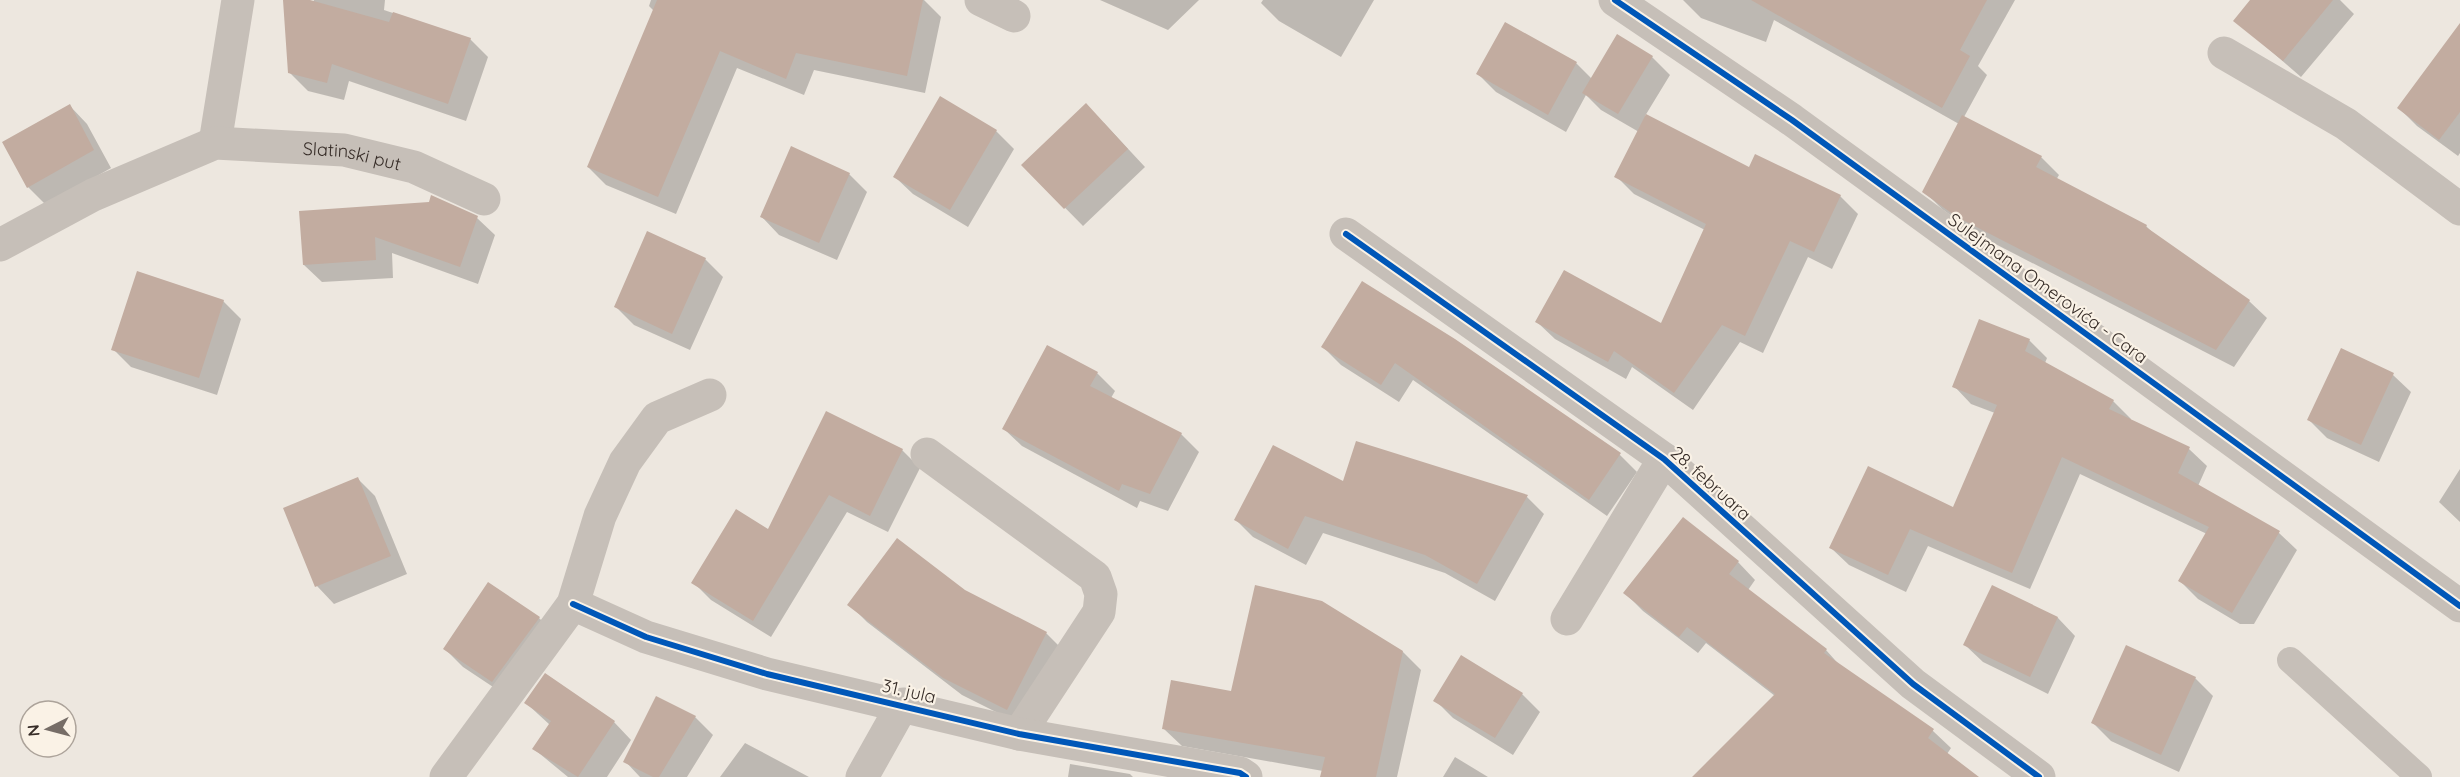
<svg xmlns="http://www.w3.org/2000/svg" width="2460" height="777" font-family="Quicksand,sans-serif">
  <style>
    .shadow { fill: #0003 }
    .building { fill: #c2aca0 }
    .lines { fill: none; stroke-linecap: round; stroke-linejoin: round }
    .service { stroke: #c6bfb8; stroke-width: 26 }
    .minor { stroke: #c6bfb8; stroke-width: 33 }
    .cycleway-casing { stroke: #faf2e6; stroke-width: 10 }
    .cycleway { stroke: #0057b8; stroke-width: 6 }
    .labels { text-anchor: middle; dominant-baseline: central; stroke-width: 4.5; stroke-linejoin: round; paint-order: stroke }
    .street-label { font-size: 18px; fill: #362c27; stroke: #faf2e6 }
  </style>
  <rect width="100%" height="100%" fill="#ede7df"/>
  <!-- shadow -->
  <path class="shadow" d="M284 0 313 3 314 0H385L384 10 470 39 488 57 466 121 349 81 344 100 308 91 290 73Z
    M651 0H924L941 17 925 93 814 70 804 95 737 68 676 214 606 185 588 167 654 11 649 6Z
    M1100 0H1199L1168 30Z
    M1263 0H1374L1341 57 1279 21 1261 3Z
    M1683 0H2015L1978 66 1987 75 1964 117 2041 157 2059 175 2056 180 2146 226 2157 237 2249 301 2267 318 2234 367 1976 234 1942 209 1924 191 1959 124 1774 20 1766 42 1701 18Z
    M2252 0H2340L2354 14 2301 77 2235 20Z
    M2460 47V153L2458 156 2417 126 2399 108Z
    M1652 57 1670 75 1645 116 1750 169 1840 196 1858 214 1832 269 1808 257 1763 353 1740 342 1693 410 1632 367 1626 379 1555 339 1537 322 1662 325 1705 230 1634 194 1616 176 1639 132 1601 110 1586 95 1566 132 1496 92 1478 74 1576 63 1592 79Z
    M70 106 87 124 111 168 46 205 28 187Z
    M1104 123 1145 167 1083 226 1023 165Z
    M996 131 1014 149 968 227 913 194 895 177Z
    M849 174 867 192 837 260 779 235 762 217Z
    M300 212 477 218 495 235 478 284 392 253 393 278 322 282 304 265Z
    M705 259 723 277 690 350 634 325 616 307Z
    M1363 283 1620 455 1637 472 1607 516 1413 380 1399 402 1341 365 1323 347Z
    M223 301 241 319 217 395 131 367 113 349Z
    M2029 340 2047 358 2045 363 2113 401 2131 419 2130 421 2189 449 2207 466 2198 486 2279 533 2297 550 2254 624H2240L2198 599 2180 581 2207 534 2080 474 2030 589 1928 546 1906 592 1849 565 1831 548 1954 509 1995 413 1971 404 1954 386Z
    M1097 373 1115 391 1111 398 1181 434 1199 452 1168 511 1140 501 1137 508 1022 446 1004 429Z
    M2393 375 2411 392 2379 462 2327 438 2309 420Z
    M902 450 920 468 888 532 847 512 771 637 711 600 693 582 769 531Z
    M2460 469V522L2439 502Z
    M357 478 375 496 407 574 334 604 317 586 285 509Z
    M1527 497 1544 514 1495 601 1445 573 1323 533 1306 565 1253 537 1236 520Z
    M1738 562 1755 580 1748 590 1826 650 1843 669 1933 731 1951 748 1947 754 1977 777H1700L1775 696 1706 643 1698 653 1643 611 1625 593Z
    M489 584 539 618 557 636 511 699 463 667 445 649Z
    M1992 587 2058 618 2075 636 2048 694 1983 662 1965 645Z
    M964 591 1046 633 1064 651 1014 721 962 695 867 622 849 604Z
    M1403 652 1421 670 1397 777H1322L1323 771 1182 746 1164 729 1232 693Z
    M2195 678 2213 696 2179 772 2111 741 2093 723Z
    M1522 694 1540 712 1513 755 1453 718 1435 700Z
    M526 703 614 722 631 740 607 777H568L534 749 550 725Z
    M695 717 713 735 687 777H640L625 761Z
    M745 743 809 777H720Z
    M1455 757 1488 777H1443Z
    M1070 764 1130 774 1133 777H1068Z"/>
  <!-- building -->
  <path class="building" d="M283 0H310L389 22 393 12 471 38 448 104 332 64 327 83 288 73Z
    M657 0H923L907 76 796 53 786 79 720 51 658 197 587 167Z
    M1751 0H1987L1960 50 1970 56 1942 108Z
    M2250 0H2333L2283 61 2233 21Z
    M1505 22 1577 62 1548 115 1476 74Z
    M2460 23V112L2439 140 2397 108Z
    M1617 34 1653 56 1618 114 1582 93Z
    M940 96 997 130 950 210 893 177Z
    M1086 103 1128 149 1064 209 1021 165Z
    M70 104 94 150 27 188 2 142Z
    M1646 114 1749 167 1755 154 1841 195 1814 252 1790 241 1745 336 1722 325 1674 393 1614 351 1608 362 1535 322 1564 270 1661 323 1706 224 1614 177Z
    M1962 115 2042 156 2036 167 2147 225 2146 227 2250 300 2216 350 1957 217 1922 192Z
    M791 146 850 173 819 243 760 217Z
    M431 195 478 216 460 267 375 237 376 260 303 265 299 211 429 202Z
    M647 231 706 258 672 334 614 307Z
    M137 271 224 300 199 378 111 350Z
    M1362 281 1455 339 1621 453 1589 500 1395 363 1381 385 1321 347Z
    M1979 319 2030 339 2025 351 2114 400 2109 409 2190 447 2178 473 2280 531 2232 613 2178 581 2209 527 2062 457 2012 573 1910 529 1888 575 1829 548 1868 466 1953 507 1997 405 1952 387Z
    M1047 345 1098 372 1090 386 1182 433 1150 494 1122 484 1119 491 1002 429Z
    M2341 348 2394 373 2361 445 2307 420Z
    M826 411 903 449 870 516 829 495 753 621 691 583 736 509 768 529Z
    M1356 441 1528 495 1477 584 1425 555 1305 516 1288 549 1234 520 1273 445 1343 481Z
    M358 477 391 556 315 587 283 508Z
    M1683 517 1739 561 1729 574 1827 649 1824 653 1934 729 1928 738 1979 777H1692L1775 694 1687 627 1679 637 1623 593Z
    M897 538 965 590 1047 632 1007 710 943 678 847 605Z
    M488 582 540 617 492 682 443 649Z
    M1255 585 1322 601 1403 651 1376 777H1320L1325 757 1162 729 1171 680 1231 691Z
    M1992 585 2058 617 2030 677 1963 645Z
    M2126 645 2196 677 2161 755 2091 723Z
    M1461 655 1523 693 1495 738 1433 701Z
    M545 673 615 721 578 777 532 749 551 721 524 703Z
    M656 696 696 716 659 777H653L623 762Z"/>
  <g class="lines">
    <!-- service -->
    <path class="service" d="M2290 660 2419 777"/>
    <!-- minor -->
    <g class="minor">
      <path d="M981 0 1014 16"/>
      <path d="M1615 0 1792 120 2460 606"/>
      <path d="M2224 53 2346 124 2460 209"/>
      <path d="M215 143 238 0"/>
      <path d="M1346 234 1664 459 1913 684 2039 777"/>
      <path id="s1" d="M0 245 93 195 215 143 344 150 414 167 484 199"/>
      <path d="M927 454 1095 577 1101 594 1099 612 1019 734"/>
      <path d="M573 604 646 637 767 674 1019 734 1240 773 1246 777"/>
      <path d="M1567 619 1664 459"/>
      <path d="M446 777 573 604 600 516 625 462 657 418 710 395"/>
      <path d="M862 777 903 704"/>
    </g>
    <!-- cycleway casing -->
    <g class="cycleway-casing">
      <path id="cycleway" d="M1615 0 1792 120 2460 606
        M1346 234 1664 459 1913 684 2039 777
        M573 604 646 637 767 674 1019 734 1240 773 1246 777"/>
    </g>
    <!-- cycleway -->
    <use href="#cycleway" class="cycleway"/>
  </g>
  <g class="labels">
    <!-- street labels -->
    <g class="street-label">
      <text stroke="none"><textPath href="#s1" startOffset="376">Slatinski put</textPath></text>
      <text transform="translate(2048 288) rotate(36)">Sulejmana Omerovića - Cara</text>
      <text transform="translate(1711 483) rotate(42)">28. februara</text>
      <text transform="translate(909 691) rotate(13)">31. jula</text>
    </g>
  </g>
  <!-- north arrow -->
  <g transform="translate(48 729) rotate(264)"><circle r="28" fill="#faf2e6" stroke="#aca39a" stroke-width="1.5"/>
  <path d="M0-4.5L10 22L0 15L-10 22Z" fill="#766d67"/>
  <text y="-9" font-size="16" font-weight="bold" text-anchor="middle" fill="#362c27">N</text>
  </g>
</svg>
